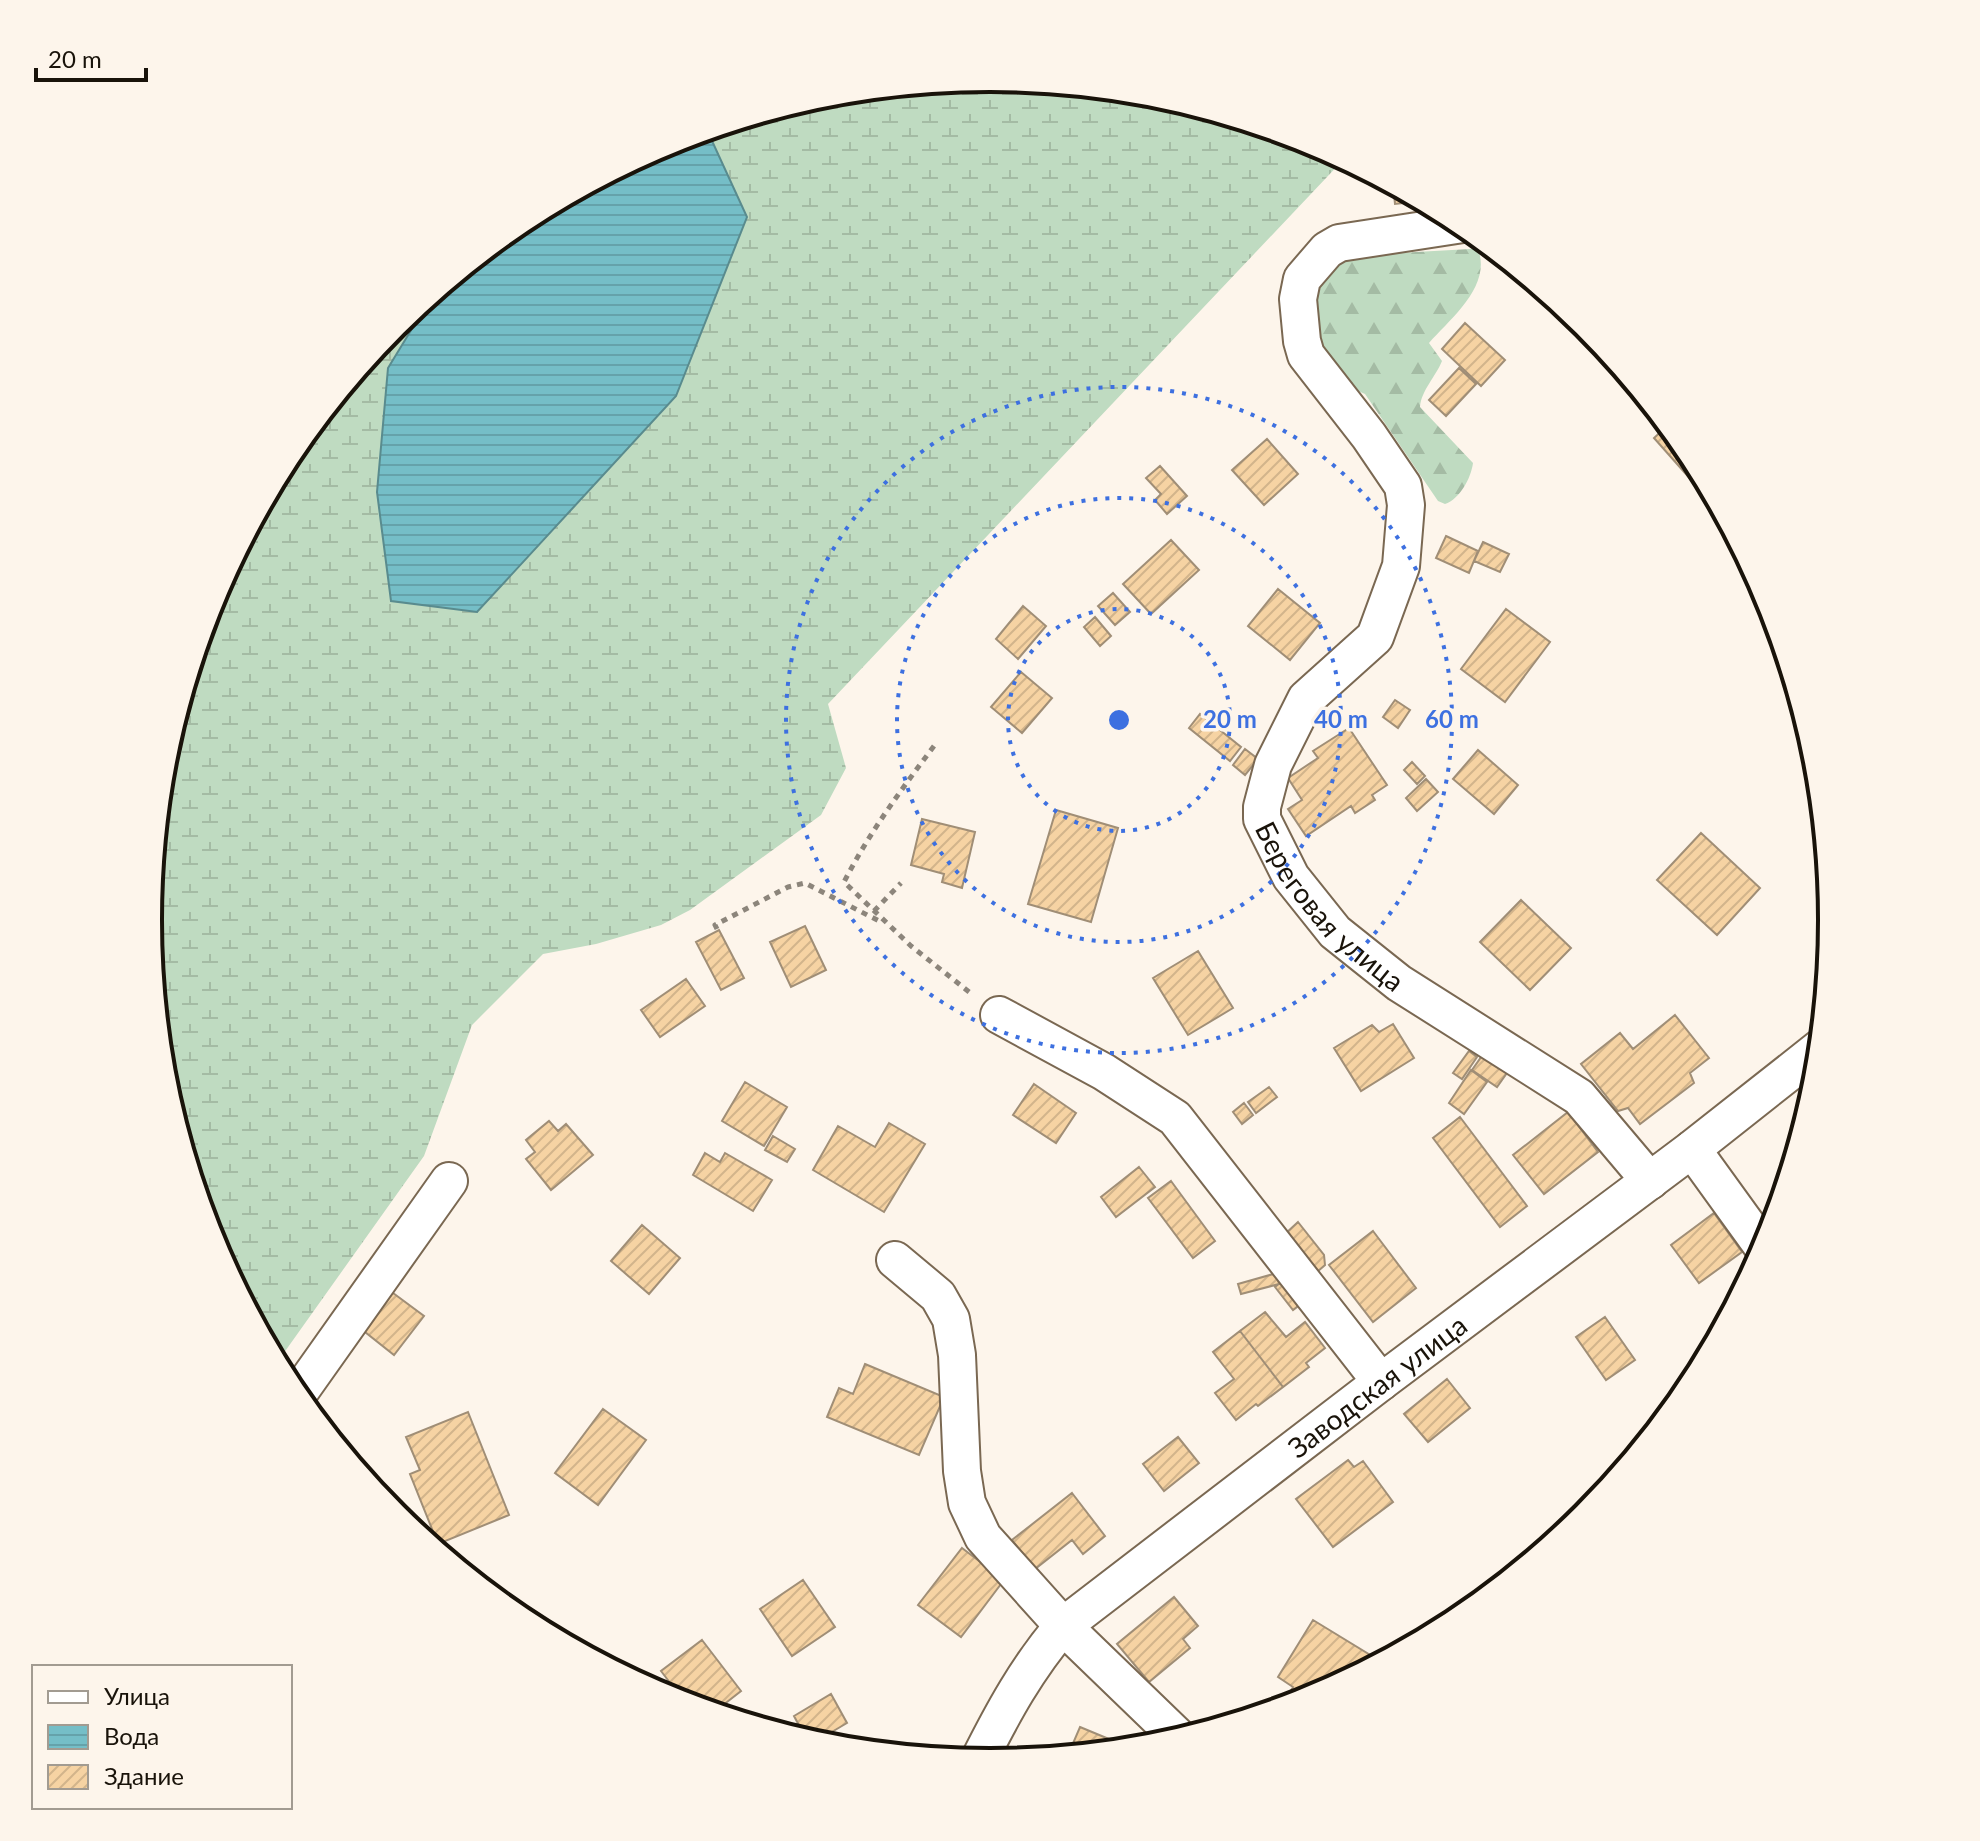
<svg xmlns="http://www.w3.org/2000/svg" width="1980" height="1841" font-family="Lato,sans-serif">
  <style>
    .forest { fill: url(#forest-firs) }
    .wetland { fill: url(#wetland-marsh) }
    .water { fill: url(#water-rules); stroke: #598b8e; stroke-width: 2 }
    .building { fill: url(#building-hatch); stroke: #a08e76; stroke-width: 2 }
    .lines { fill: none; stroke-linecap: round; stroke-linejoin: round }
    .minor-casing { stroke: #7a6852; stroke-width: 40 }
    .path { stroke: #8c857b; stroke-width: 5; stroke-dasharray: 6 6; stroke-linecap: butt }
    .minor { stroke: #fff; stroke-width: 36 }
    .ring { fill: none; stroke: #3d70e0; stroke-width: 4; stroke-dasharray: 4 8 }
    .labels { text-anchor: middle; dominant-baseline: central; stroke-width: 7; stroke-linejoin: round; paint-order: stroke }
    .street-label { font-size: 28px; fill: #19130a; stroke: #fdf5eb }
    .rim { fill: none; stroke: #19130a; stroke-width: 4 }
    .centre { fill: #3d70e0; stroke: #fdf5eb; stroke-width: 4 }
    .ring-label { font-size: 24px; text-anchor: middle; font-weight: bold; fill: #3d70e0; stroke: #fdf5eb; stroke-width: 7; stroke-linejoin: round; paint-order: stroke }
  </style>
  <defs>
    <pattern id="forest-firs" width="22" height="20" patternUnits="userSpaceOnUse" patternTransform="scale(2)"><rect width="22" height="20" fill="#bfdbc1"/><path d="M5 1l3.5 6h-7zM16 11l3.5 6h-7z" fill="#a4bba4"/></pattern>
    <pattern id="wetland-marsh" width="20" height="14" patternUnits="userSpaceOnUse" patternTransform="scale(2)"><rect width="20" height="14" fill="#bfdbc1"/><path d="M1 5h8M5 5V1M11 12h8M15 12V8" fill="none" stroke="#a4bba4"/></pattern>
    <pattern id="water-rules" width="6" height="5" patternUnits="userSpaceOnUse" patternTransform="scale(2)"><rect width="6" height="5" fill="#75bec7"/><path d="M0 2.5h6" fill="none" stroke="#65a2aa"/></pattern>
    <pattern id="building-hatch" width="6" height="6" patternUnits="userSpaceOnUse" patternTransform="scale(2)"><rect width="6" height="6" fill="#f6d3a3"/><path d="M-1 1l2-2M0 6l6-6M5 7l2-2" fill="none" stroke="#d2b48b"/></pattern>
  </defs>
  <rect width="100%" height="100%" fill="#fdf5eb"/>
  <!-- forest -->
  <path class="forest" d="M1470 249H1478C1492 286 1451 318 1429 343L1442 361C1436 376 1421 391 1420 407L1473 463C1471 478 1460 499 1445 504L1438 501 1365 394C1342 385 1318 356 1313 331 1310 316 1316 294 1318 279L1344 260 1362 255Z"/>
  <!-- wetland -->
  <path class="wetland" d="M990 78 1155 94 1313 142 1344 159 828 704 846 768 821 815 690 910 661 925 596 944 543 954 472 1025 424 1156 276 1364 211 1242 164 1084 148 920 164 756 212 598 290 452 395 324 435 291 388 368 747 217 707 130 826 94Z"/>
  <!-- water -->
  <path class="water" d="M707 130 747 217 676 396 477 612 391 601 377 492 388 368 435 291 522 220 668 142Z"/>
  <!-- building -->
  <path class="building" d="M1393 185 1422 201 1395 204Z
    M1515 267 1545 292 1540 297Z
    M1465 323 1505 360 1481 386 1442 349Z
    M1459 368 1476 384 1446 416 1429 400Z
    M1668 425 1691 453 1708 485 1701 491 1654 438Z
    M1267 439 1298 474 1264 505 1232 470Z
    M1160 466 1187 496 1167 514 1155 500 1161 494 1146 478Z
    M1446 536 1478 551 1469 573 1436 558Z
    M1171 540 1199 570 1151 614 1123 584Z
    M1483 542 1509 554 1500 572 1474 561Z
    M1278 589 1320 623 1290 660 1248 626Z
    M1113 593 1130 612 1115 625 1098 606Z
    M1023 606 1046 626 1018 659 996 639Z
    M1506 609 1550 642 1505 702 1461 669Z
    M1095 617 1111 636 1100 646 1084 627Z
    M1021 672 1052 698 1022 733 991 707Z
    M1395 700 1410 710 1398 728 1383 717Z
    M1200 714 1241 747 1230 761 1189 728Z
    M1349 728 1387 785 1372 795 1375 800 1355 813 1351 806 1306 836 1288 809 1302 800 1288 778 1318 758 1313 751Z
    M1245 749 1258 759 1245 775 1233 765Z
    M1478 750 1518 785 1494 814 1453 779Z
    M1412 762 1425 776 1417 784 1404 770Z
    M1426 779 1438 792 1417 811 1406 798Z
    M1056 810 1118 828 1091 922 1028 904Z
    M922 819 975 832 962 888 942 882 944 874 911 865Z
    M1701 833 1760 888 1717 935 1657 880Z
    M1521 900 1571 948 1530 990 1480 942Z
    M805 926 826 970 791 987 770 942Z
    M719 930 744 978 721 990 696 942Z
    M1198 951 1233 1008 1188 1035 1153 978Z
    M686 979 705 1006 660 1037 641 1010Z
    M1675 1015 1709 1058 1690 1073 1694 1083 1640 1124 1628 1108 1618 1111 1581 1064 1620 1033 1633 1049Z
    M1393 1024 1414 1058 1361 1091 1334 1048 1372 1025 1379 1032Z
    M1469 1051 1477 1057 1462 1079 1453 1073Z
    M1484 1053 1509 1070 1497 1087 1472 1070Z
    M1471 1070 1487 1082 1464 1114 1449 1103Z
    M745 1082 787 1107 764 1146 722 1121Z
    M1034 1084 1076 1113 1056 1143 1013 1115Z
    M1269 1087 1277 1097 1256 1113 1248 1102Z
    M1244 1103 1253 1115 1242 1124 1233 1112Z
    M1568 1112 1598 1152 1544 1194 1513 1155Z
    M1460 1117 1527 1206 1500 1227 1433 1138Z
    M549 1121 558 1131 566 1124 593 1155 551 1190 526 1159 535 1152 526 1140Z
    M889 1123 925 1144 884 1212 813 1170 838 1126 875 1147Z
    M773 1136 795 1149 787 1162 765 1150Z
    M705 1153 720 1162 725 1153 772 1180 753 1211 693 1175Z
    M1139 1167 1155 1187 1116 1217 1101 1197Z
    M1171 1181 1215 1241 1193 1258 1148 1198Z
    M1714 1213 1742 1252 1699 1283 1671 1245Z
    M1298 1222 1324 1255 1325 1265 1317 1272 1286 1233Z
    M642 1225 680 1258 649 1294 611 1261Z
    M1373 1231 1416 1288 1373 1322 1329 1265Z
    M1277 1273 1279 1284 1241 1294 1238 1284Z
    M1287 1277 1306 1300 1293 1310 1275 1287Z
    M389 1290 424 1316 394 1355 360 1328Z
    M1265 1312 1286 1337 1305 1322 1325 1348 1306 1363 1309 1367 1283 1387 1240 1331Z
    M1605 1317 1635 1360 1606 1380 1576 1337Z
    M1240 1331 1283 1387 1258 1406 1256 1404 1236 1420 1215 1393 1234 1379 1213 1352Z
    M865 1364 944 1397 919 1455 827 1417 839 1388 853 1394Z
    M1447 1379 1470 1408 1428 1442 1404 1414Z
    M603 1409 646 1440 598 1505 555 1473Z
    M468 1412 509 1515 438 1544 410 1474 420 1470 406 1437Z
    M1178 1437 1199 1463 1164 1491 1143 1464Z
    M1348 1460 1354 1467 1363 1461 1393 1502 1333 1547 1296 1499Z
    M1072 1493 1105 1536 1083 1554 1072 1540 1035 1569 1012 1540Z
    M962 1548 1004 1580 961 1637 918 1605Z
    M803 1580 835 1627 792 1656 760 1609Z
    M1174 1597 1198 1626 1183 1639 1190 1648 1149 1682 1117 1644Z
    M1313 1620 1380 1661 1312 1699 1292 1705 1285 1701 1293 1687 1278 1677Z
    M702 1640 741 1691 713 1713 687 1705 661 1671Z
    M831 1694 847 1723 813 1743 808 1742 794 1716Z
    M1080 1727 1133 1749 1068 1755Z"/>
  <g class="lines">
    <!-- minor casing -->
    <g class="minor-casing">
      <g id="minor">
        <path id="s1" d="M1463 224 1339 243 1327 250 1302 279 1298 299 1302 341 1306 355 1369 436 1403 486 1406 505 1401 566 1375 637 1306 699 1273 765 1262 807V819L1291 877 1335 932 1399 983 1579 1097 1650 1181"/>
        <path d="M999 1015 1104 1072 1175 1118 1381 1382"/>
        <path d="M1692 1149 1765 1250"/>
        <path d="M895 1260 938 1296 951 1319 957 1355 962 1471 967 1503 983 1537 1063 1626 1180 1739"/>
        <path d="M296 1397 449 1181"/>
        <path id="s2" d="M978 1762C1003 1712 1027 1668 1063 1626L1381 1382 1692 1149 1820 1048"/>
      </g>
    </g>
    <!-- path -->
    <path class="path" d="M934 746C901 790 869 833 844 882L911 946 973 995
      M874 911 901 883
      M717 929 715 925 788 887 805 883 881 922"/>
    <!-- minor -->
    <use href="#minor" class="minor"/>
  </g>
  <!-- distance rings -->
  <g class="ring">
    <circle cx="1119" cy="720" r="111"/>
    <circle cx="1119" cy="720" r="222"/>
    <circle cx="1119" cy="720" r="333"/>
  </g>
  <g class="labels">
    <!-- street labels -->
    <g class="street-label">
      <text stroke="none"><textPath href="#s1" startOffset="908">Береговая улица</textPath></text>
      <text stroke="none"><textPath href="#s2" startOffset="556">Заводская улица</textPath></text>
    </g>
  </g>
  <!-- crop -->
  <path d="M0 0H1980V1841H0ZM162 920a828 828 0 1 1 1656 0a828 828 0 1 1-1656 0Z" fill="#fdf5eb" fill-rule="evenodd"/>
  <path class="rim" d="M162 920a828 828 0 1 1 1656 0a828 828 0 1 1-1656 0Z"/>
  <circle cx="1119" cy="720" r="12" class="centre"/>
  <g class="ring-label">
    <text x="1230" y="728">20 m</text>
    <text x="1341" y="728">40 m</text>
    <text x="1452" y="728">60 m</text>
  </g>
  <!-- legend -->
  <rect x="32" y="1665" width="260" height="144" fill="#fdf5eb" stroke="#a29b91" stroke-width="2"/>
  <rect x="48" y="1691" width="40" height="12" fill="#ffffff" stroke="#a29b91" stroke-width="2"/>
  <text x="104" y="1705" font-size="24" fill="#19130a">Улица</text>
  <rect x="48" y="1725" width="40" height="24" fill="url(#water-rules)" stroke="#a29b91" stroke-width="2"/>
  <text x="104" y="1745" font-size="24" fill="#19130a">Вода</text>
  <rect x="48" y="1765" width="40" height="24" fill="url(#building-hatch)" stroke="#a29b91" stroke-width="2"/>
  <text x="104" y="1785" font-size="24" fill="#19130a">Здание</text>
  <!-- scale -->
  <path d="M36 68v12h110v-12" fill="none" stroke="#19130a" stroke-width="4"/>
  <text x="48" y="68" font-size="24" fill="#19130a" stroke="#fdf5eb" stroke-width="6" paint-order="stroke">20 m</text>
</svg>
